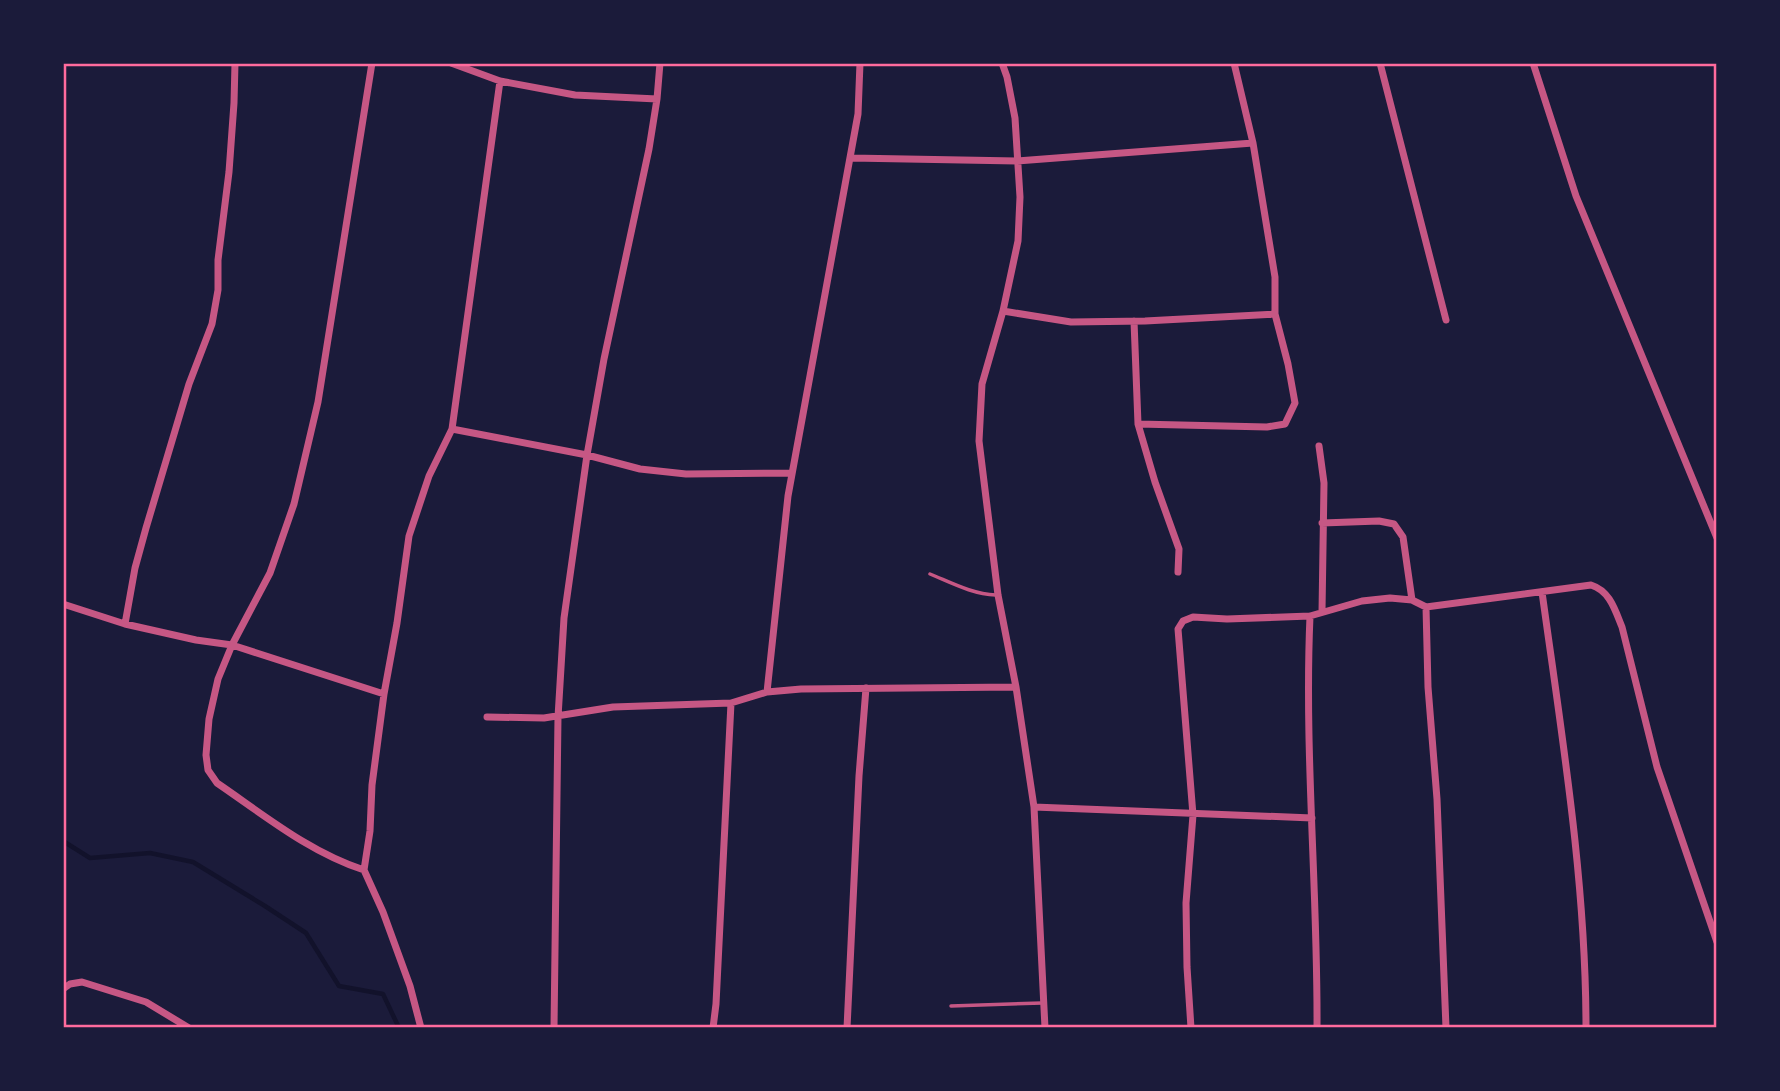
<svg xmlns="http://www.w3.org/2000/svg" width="1780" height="1091" font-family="Inter,sans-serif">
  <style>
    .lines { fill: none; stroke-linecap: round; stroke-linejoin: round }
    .stream { stroke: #12122b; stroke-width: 4.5 }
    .service { stroke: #c65784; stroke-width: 3.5 }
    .minor { stroke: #c65784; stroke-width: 7 }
    .neatline { fill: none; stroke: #ff6b9d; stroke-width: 2.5 }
  </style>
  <rect width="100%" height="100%" fill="#1b1b3a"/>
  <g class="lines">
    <!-- stream -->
    <path class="stream" d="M63 841 90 858 150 853 193 862 265 906 306 933 339 986 383 994 399 1028"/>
    <!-- service -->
    <path class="service" d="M930 574C952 583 972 594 996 595
      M951 1006 1042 1003"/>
    <!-- minor -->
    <path class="minor" d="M451 63 500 81 575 95 657 99
      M1002 63 1007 77 1015 118 1020 197 1018 241 1003 311 982 384 979 441 998 595 1016 687 1034 807 1045 1028
      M1380 63 1446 320
      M1533 63 1576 196 1717 538
      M851 158 1017 161 1253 143
      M1003 311 1071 322 1145 321 1275 314
      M1134 321 1138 424 1155 482 1179 549 1178 572
      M1138 424 1267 427 1285 424 1295 403 1288 364 1275 314V277L1253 143 1234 63
      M452 429 587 455 640 469 686 474 792 473
      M1319 446 1324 483 1322 612
      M1322 523 1379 521 1394 524 1403 537 1412 600
      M1542 592C1562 737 1586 882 1586 1028
      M63 604 125 624 196 640 232 645 384 694
      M1426 607 1428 687 1437 799 1446 1028
      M1310 616C1304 753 1318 891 1317 1028
      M125 624 135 568 146 528 189 384 212 324 218 290V260L229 172 234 103 235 63
      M767 692 788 496 858 114 860 63
      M487 717 544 718 613 707 731 703 767 692 801 689 1016 687
      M1034 807 1312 818
      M364 870C309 852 264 815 217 783L208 770 206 755 209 719 218 679 232 645 270 573 294 504 318 402 372 63
      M63 989 70 984 82 982 146 1002 189 1028
      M421 1028 410 986 383 912 364 870 370 831 372 785 384 694 397 623 409 536 429 476 452 429 500 81
      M554 1028 558 717 564 618 587 455 604 359 649 149 657 99 660 63
      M713 1028 716 1004 731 703
      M847 1028 859 776 866 688
      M1191 1028 1187 967 1186 903 1193 815 1178 629 1183 621 1193 617 1227 619 1310 616 1362 601 1390 598 1412 600 1426 607 1591 585C1610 591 1615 610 1622 627L1657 767 1717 942"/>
  </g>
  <!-- border -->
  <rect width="1780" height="1091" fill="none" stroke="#1b1b3a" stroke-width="130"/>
  <rect x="65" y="65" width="1650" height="961" class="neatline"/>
</svg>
